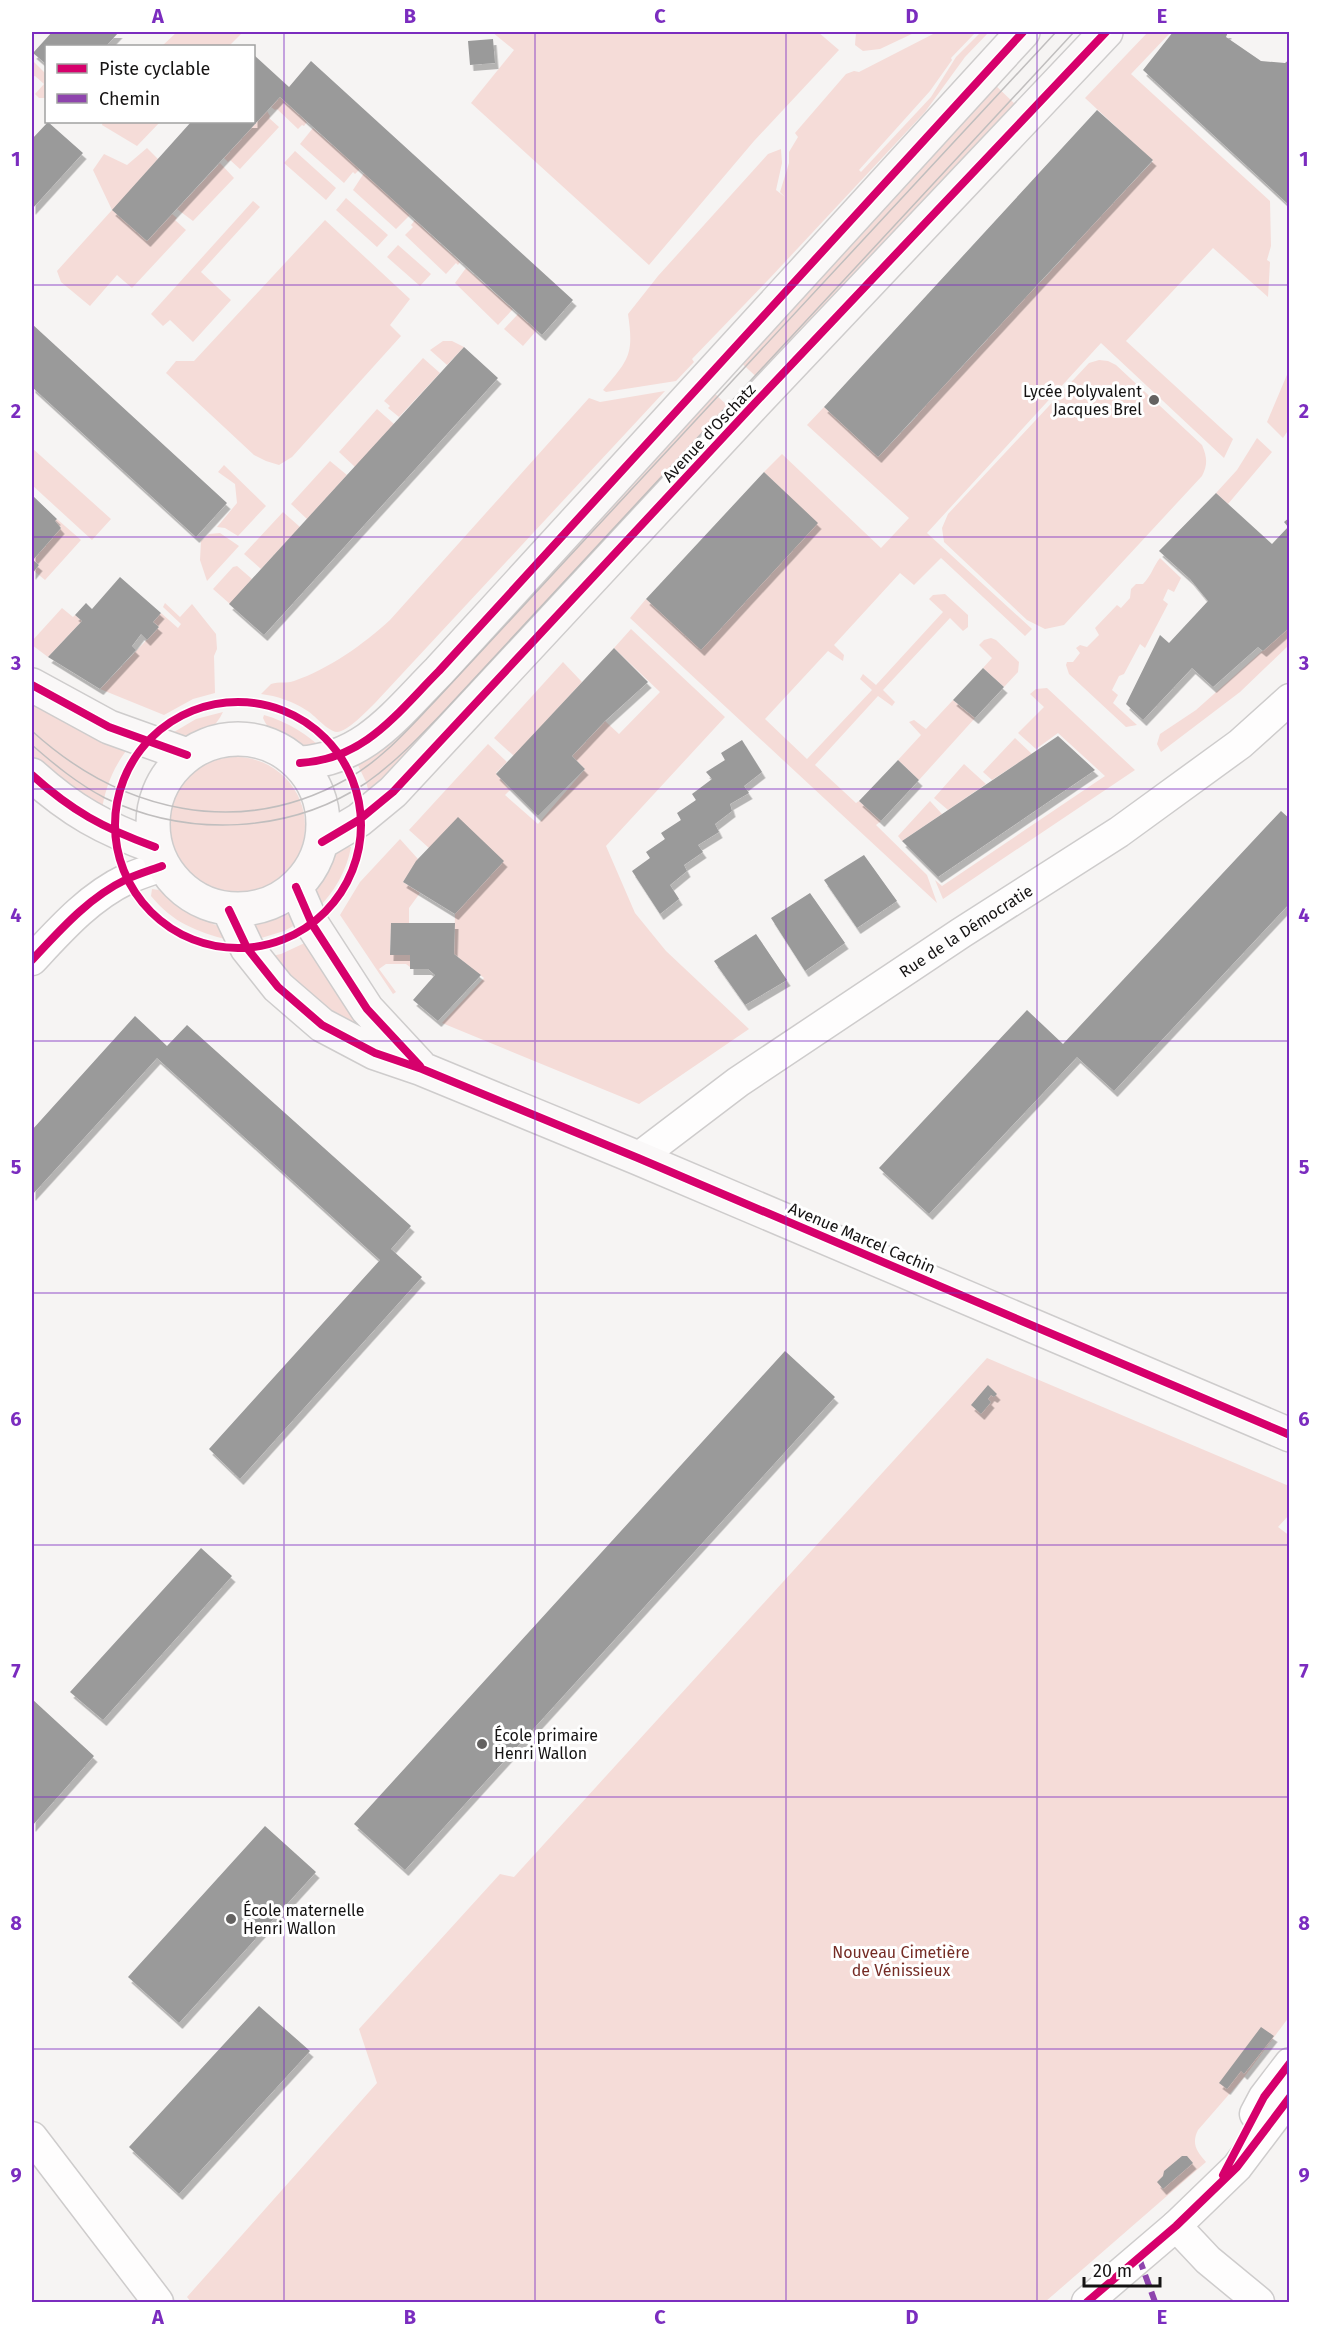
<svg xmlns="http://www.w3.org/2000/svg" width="1321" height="2334" font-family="'Fira Sans',sans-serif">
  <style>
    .green { fill: #f5dcd8 }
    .building { fill: #9a9a9a; filter: url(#shadow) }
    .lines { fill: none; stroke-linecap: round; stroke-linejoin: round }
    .street-casing { stroke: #cecccc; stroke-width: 33 }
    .secondary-casing { stroke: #cecccc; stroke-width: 36 }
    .street { stroke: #fefdfd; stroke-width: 30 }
    .secondary { stroke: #faf8f8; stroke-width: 33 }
    .tram { stroke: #c0bebe; stroke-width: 1.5 }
    .quiet { stroke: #8e44ad; stroke-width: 6; stroke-dasharray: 12 6; stroke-linecap: butt }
    .cycleway-casing { stroke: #fff; stroke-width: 11 }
    .cycleway { stroke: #d6006c; stroke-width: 8 }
    .grid { fill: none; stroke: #7b2cbf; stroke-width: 1.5; stroke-opacity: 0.55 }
    .poi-dot { fill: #646261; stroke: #fff; stroke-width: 2 }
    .labels { text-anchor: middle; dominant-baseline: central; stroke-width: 6; stroke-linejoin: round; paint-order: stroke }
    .poi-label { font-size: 16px; fill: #151313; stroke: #fff; text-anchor: start }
    .street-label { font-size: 16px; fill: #151313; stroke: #fff }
    .park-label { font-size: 16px; fill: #752c25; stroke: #fff }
    .neatline { fill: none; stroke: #7b2cbf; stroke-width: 2 }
    .grid-label { font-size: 20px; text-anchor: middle; font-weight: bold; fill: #7b2cbf }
  </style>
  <defs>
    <filter id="shadow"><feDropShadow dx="3.5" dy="6" stdDeviation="0" flood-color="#0004"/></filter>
  </defs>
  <rect width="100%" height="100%" fill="#f6f4f3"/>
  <!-- green -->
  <path class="green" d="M177 32H243L229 46H162Z
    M492 32H818L839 50 754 141 649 265 471 103 514 50Z
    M856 32H916L880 49 863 51 855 45Z
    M937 32H976L951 58 952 60 930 91 859 170 861 172 931 97 956 57 981 32H989L965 57 925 112 770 278 692 359 694 362 676 381 606 392 603 390C629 359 634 355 628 314L658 276 768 154 781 149 782 163 776 190 785 197 780 192 789 163V152L798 137 795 133 846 74 854 71 859 72Z
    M1148 32H1171L1131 74 1270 201 1271 246 1267 260 1270 262 1268 297 1213 248 1126 341 1233 439 1224 458 1101 343 927 533 1032 629 1025 636 941 558 914 585 900 573 834 645 844 655 843 661 828 651 765 719 807 759 872 690 860 679 863 674 876 685 943 612 929 599 933 595 945 594 968 615V627L963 631 950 618 883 690 895 702 892 706 878 696 815 765 856 803 859 801 881 821 876 825 927 875 937 903 630 618 646 599 701 649 817 523 764 472 782 454 881 548 909 518 807 425 824 407 878 457 918 415 898 394 934 353 957 372 996 330 980 238 1035 288 1075 245 1053 224 1090 183 1113 203 1153 161 1085 98Z
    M32 60 46 74V98H39L35 94 44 84 35 76 32 77Z
    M990 80 1021 110 762 382 737 359Z
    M280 97 307 122 304 126 302 125 298 129 277 109 275 110 271 107Z
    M267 111 270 116 269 118 279 127 240 169 230 160 228 162 224 158Z
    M103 122H160L137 146 102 125Z
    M313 128 360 169 355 174 353 172 344 183 300 144Z
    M147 148 158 159 113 210 147 241 172 214 177 218 175 220 186 230 132 288 117 275 90 306 61 282 57 271 112 210 93 170 104 154 127 165Z
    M295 151 336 188 326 200 284 163Z
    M220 163 234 178 193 221 177 209Z
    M364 173 410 215 396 229 353 190Z
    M346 198 388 235 377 247 336 210Z
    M253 201 260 207 201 272 231 300 193 342 170 320 163 326 151 314Z
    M325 220 410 299 390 325 401 336 292 457 279 465 266 461 254 455 166 373 176 361H194Z
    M415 220 460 262 458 265 456 263 446 274 405 235 413 227 411 225Z
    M398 245 431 274 420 286 387 257Z
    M466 268 513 309 498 325 455 283Z
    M518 314 537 330 523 346 504 329Z
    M443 341H452L464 347 447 365 430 350Z
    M423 358 440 373 399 417 388 408 390 406 384 401Z
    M1099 360 1108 361 1116 365 1202 445C1207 457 1208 464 1202 476L1064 625 1045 629 1027 620 944 542 942 528 948 514 1089 363Z
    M1289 370V429L1283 438 1267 422Z
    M710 389 734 412 371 799 366 782 355 759Z
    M665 391 375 703C368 710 347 732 337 732 327 731 315 715 306 710 292 701 277 696 261 694L271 684C279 681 287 684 294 681 329 669 364 644 390 620L589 398 600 402Z
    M377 409 394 424 355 467 339 452Z
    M1257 438 1272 452 1228 504 1216 493 1237 470Z
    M32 448 111 519 92 540 32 485Z
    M330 461 347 475 307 519 291 504Z
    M224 465 266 506 238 536 225 528 217 527 237 503 235 484 218 472Z
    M283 512 300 527 261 569 244 554Z
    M57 519 81 540 45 580 34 571 39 565 33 560 61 528 55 521Z
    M220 533 239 546 207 581 200 560 201 541 209 534Z
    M1160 558 1181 578 1174 592 1168 589 1163 600 1168 604 1145 648 1140 644 1124 674 1119 676 1112 690 1118 695 1113 703 1137 725 1126 727 1069 674 1066 665 1067 662H1073L1080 653 1076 648 1080 645 1087 647 1099 635 1095 628 1117 605 1121 608 1130 598 1131 589 1136 584H1143C1151 576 1153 567 1160 558Z
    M237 566 252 579 230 604 213 589 233 567Z
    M165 603 180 617 192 604 216 634 217 649 214 656 215 693 193 699 164 715 100 689 159 627 153 622 161 613 178 628 181 624 163 607Z
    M62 608 73 617 75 615 82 621 48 657 32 645V641Z
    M1289 627V645L1240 692 1161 752 1157 744 1160 734 1196 710Z
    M631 629 725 717 606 846 635 913 666 951 749 1029 639 1104 442 1023 484 978 454 954 455 914 429 848 409 830 488 744 507 762 496 773 510 790 505 795 538 824 585 769 572 756 605 721 619 734 660 692 614 648Z
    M991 638 996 640 1019 662 1018 672 1004 687 983 668 992 658 979 645 984 640Z
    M563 662 582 682 514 756 494 738Z
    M1047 688 1135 770 943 899 935 880 942 886 1105 776 1058 733 1036 749 1018 733 1044 707 1030 694 1036 689Z
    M32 697 129 747C112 769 105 788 101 815L32 766Z
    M953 700 975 718 919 780 898 760 921 735 909 722 914 720 926 729Z
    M223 712C213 733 196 741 175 733L174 732 196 719Z
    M264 715C288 722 307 734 325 751 300 749 273 742 263 718Z
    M1015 738 1032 754 992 780 983 772Z
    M167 826a69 69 0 1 1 138 0a69 69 0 1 1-138 0Z
    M964 764 986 784 948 810 934 798Z
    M930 801 942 814 902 841 898 836Z
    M400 839 418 859 403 882 420 893 409 908V923L391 924 390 954 410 955V967L406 964H386L379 969 396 992 393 994 340 915 360 882Z
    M348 846 351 847C347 870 334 893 317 909 313 887 326 856 348 846Z
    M152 889 159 890 189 913 222 928 228 940C196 931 173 923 151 896Z
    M294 906 301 922 284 931 258 939 249 923 273 918Z
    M309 941 358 1021 359 1025 353 1031 267 957 281 954Z
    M987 1358 1289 1486V1515L1278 1527 1290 1536 1289 2017 1245 2076 1198 2130C1191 2144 1197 2152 1206 2162L1045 2302H191L187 2297 377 2083 359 2029 500 1874 514 1877Z"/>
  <!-- building -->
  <path class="building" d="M52 32H119L106 46H46V64L33 53Z
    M1173 32H1228L1226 37 1261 61 1285 63 1290 59V206L1143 70Z
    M493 39 495 63 470 65 468 41Z
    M254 55 289 87 311 61 573 300 542 335 280 97 147 241 112 210 191 122H254Z
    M1097 110 1153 160 878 457 824 407Z
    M48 122 83 153 32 209V139Z
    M32 324 227 503 196 537 32 387Z
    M464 347 498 378 264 635 229 604Z
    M764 472 818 523 701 650 646 599Z
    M1216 493 1272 544 1288 527 1284 522 1290 517V627L1263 651 1258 647 1213 687 1192 668 1143 720 1126 704 1160 635 1169 643 1208 601 1190 579 1159 551Z
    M32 495 57 519 55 521 61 528 33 560 39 565 32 574Z
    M120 577 161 613 153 622 159 627 147 640 141 634 132 646 136 650 100 689 48 657 82 621 75 615 86 603 92 609Z
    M614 648 648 682 605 721 572 756 585 769 538 816 496 774Z
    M983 668 1004 687 975 718 953 700Z
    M1058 736 1095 770 938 877 902 841Z
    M742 740 762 772 744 786 749 793 730 804 732 811 715 824 719 832 698 845 703 852 684 865 687 871 670 885 679 899 660 914 632 871 650 858 646 852 665 839 661 833 681 820 677 813 696 800 692 794 712 779 706 772 725 760 721 753Z
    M898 760 919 780 881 821 859 801Z
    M1281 811 1290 819V903L1114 1091 1077 1057 929 1214 879 1168 1027 1010 1063 1044Z
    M458 817 504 861 455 914 403 882 416 861Z
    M864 855 897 901 857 928 824 880Z
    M810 893 845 943 805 971 771 918Z
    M391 923H455L454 954 481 975 438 1021 413 1000 435 975 428 969H410V955H390Z
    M756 934 787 980 745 1005 714 961Z
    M135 1016 167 1046 187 1025 411 1226 391 1249 422 1277 240 1479 209 1449 380 1260 157 1058 32 1195V1130Z
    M785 1351 835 1397 405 1870 354 1824Z
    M988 1385 997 1394 994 1397 991 1395 988 1399 991 1402 981 1414 971 1405Z
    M201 1548 232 1576 103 1720 70 1692Z
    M32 1699 94 1756 32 1826Z
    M265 1826 316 1872 179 2023 128 1977Z
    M259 2006 310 2051 179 2194 129 2147Z
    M1261 2027 1274 2036 1244 2074 1241 2071 1227 2089 1219 2083Z
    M1182 2156H1187L1193 2163 1163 2189 1157 2182 1163 2176 1164 2171Z"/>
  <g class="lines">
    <!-- street casing -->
    <g class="street-casing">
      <g id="street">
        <path d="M32 960C60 930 89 897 127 879 138 874 151 870 162 866"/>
        <path id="s1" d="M638 1158 738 1082 961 933 1119 832 1240 744 1290 699"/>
        <path d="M1255 2114 1264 2097 1290 2063"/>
        <path d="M32 2137 158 2302"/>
        <path d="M1176 2226 1208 2260 1259 2302"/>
        <path d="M1087 2302 1176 2226 1237 2167 1290 2097"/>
      </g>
    </g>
    <!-- secondary casing -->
    <g class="secondary-casing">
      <path id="secondary" d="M32 685 109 727 187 755
        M153 824a85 85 0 1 1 170 0a85 85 0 1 1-170 0Z
        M300 763C365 759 396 714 439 671L1023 32
        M32 775C72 811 103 828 155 847
        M322 842 359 820 393 792 755 403 1106 32
        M296 887 312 924 367 1009 419 1065
        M229 910 247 948 278 987 322 1025 375 1053 422 1069 638 1158 1290 1435"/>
    </g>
    <!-- street -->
    <use href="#street" class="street"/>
    <!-- secondary -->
    <use href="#secondary" class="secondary"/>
    <!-- tram -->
    <path class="tram" d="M32 731C121 812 239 840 347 779 382 760 409 728 436 700L1056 32
      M32 745C55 765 78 784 105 798 187 838 289 834 366 783 396 762 421 735 446 709L1074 32"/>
    <!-- quiet -->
    <path class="quiet" d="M1139 2258 1155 2302"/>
    <!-- cycleway casing -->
    <g class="cycleway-casing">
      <path id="cycleway" d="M32 685 109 727 187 755
        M115 825a123 123 0 1 1 246 0a123 123 0 1 1-246 0Z
        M300 763C365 759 396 714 439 671L1023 32
        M32 775C72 811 103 828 155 847
        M322 842 359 820 393 792 755 403 1106 32
        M296 887 312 924 367 1009 420 1066
        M229 910 247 948 278 987 322 1025 375 1053 422 1069 638 1158 1290 1435
        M32 960C60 930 89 897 127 879 138 874 151 870 162 866
        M1223 2175 1264 2097 1290 2063
        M1087 2302 1176 2226 1237 2167 1290 2097"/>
    </g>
    <!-- cycleway -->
    <use href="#cycleway" class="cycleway"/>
  </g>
  <!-- grid -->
  <path class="grid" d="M284 32V2302M535 32V2302M786 32V2302M1037 32V2302M32 285H1290M32 537H1290M32 789H1290M32 1041H1290M32 1293H1290M32 1545H1290M32 1797H1290M32 2049H1290"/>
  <!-- markers -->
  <g class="poi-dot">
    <circle cx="1154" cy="400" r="6"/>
    <circle cx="482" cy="1744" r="6"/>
    <circle cx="231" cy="1919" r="6"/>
  </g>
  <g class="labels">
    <!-- poi labels -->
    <g class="poi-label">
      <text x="1142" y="391" text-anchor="end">Lycée Polyvalent<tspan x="1142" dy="18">Jacques Brel</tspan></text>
      <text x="494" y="1735">École primaire<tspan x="494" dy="18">Henri Wallon</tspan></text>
      <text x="243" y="1910">École maternelle<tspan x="243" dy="18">Henri Wallon</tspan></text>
    </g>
    <!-- street labels -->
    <g class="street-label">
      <text transform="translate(709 433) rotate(-47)">Avenue d'Oschatz</text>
      <text stroke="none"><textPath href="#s1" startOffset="399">Rue de la Démocratie</textPath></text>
      <text transform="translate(862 1238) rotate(23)">Avenue Marcel Cachin</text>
    </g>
    <!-- park labels -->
    <g class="park-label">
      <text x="901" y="1952">Nouveau Cimetière<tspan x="901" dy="18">de Vénissieux</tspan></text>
    </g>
  </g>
  <!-- border -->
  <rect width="1321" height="2334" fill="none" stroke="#ffffff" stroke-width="66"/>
  <!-- legend -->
  <rect x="45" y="45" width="210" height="78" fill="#ffffff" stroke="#a1a1a1" stroke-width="1.5"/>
  <rect x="57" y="64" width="30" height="9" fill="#d6006c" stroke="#a1a1a1" stroke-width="1.5"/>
  <text x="99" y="75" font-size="18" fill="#151313">Piste cyclable</text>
  <rect x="57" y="94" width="30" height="9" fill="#8e44ad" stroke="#a1a1a1" stroke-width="1.5"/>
  <text x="99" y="105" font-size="18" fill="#151313">Chemin</text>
  <!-- scale -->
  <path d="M1084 2277v9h76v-9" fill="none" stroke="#151313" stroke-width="3"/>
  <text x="1093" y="2277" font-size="18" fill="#151313" stroke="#ffffff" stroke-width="4.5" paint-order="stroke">20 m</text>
  <rect x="33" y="33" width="1255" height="2268" class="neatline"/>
  <g class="grid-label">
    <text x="158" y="23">A</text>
    <text x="410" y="23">B</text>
    <text x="660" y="23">C</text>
    <text x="912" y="23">D</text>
    <text x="1162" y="23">E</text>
    <text x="16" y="166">1</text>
    <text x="1304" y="166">1</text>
    <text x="16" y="418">2</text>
    <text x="1304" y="418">2</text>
    <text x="16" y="670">3</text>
    <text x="1304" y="670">3</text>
    <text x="16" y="922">4</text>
    <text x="1304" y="922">4</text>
    <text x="16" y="1174">5</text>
    <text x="1304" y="1174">5</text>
    <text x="16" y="1426">6</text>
    <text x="1304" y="1426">6</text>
    <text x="16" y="1678">7</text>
    <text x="1304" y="1678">7</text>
    <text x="16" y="1930">8</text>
    <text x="1304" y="1930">8</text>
    <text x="16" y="2182">9</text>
    <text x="1304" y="2182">9</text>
    <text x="158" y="2324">A</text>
    <text x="410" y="2324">B</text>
    <text x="660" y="2324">C</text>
    <text x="912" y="2324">D</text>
    <text x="1162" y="2324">E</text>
  </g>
</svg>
